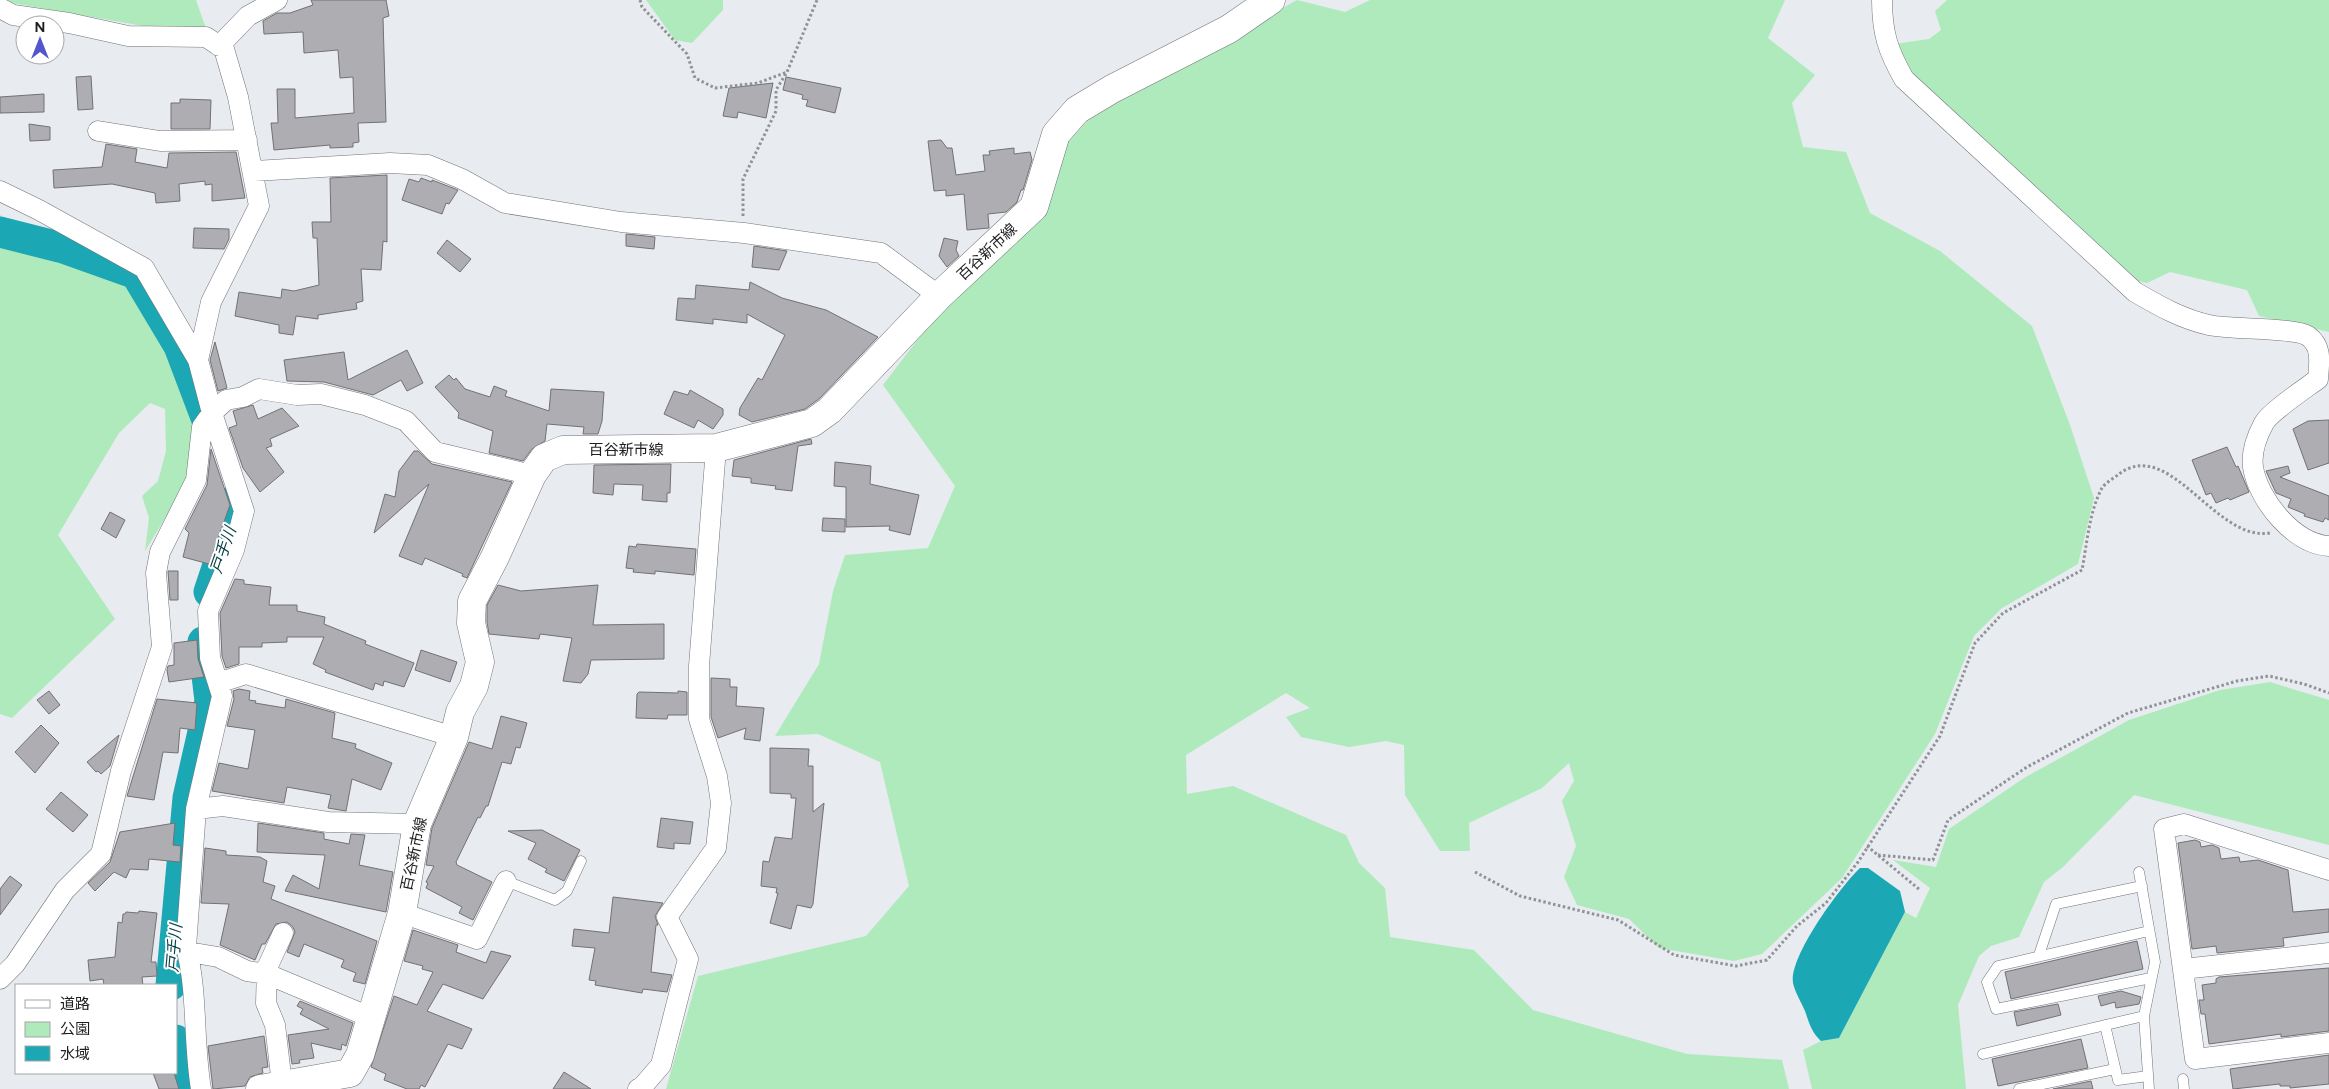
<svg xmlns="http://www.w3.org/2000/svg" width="2329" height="1089" font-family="Figtree,'Noto Sans JP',sans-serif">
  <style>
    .green { fill: #afeabc }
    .water { fill: #1ca7b4 }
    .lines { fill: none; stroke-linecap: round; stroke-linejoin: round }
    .river { stroke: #1ca7b4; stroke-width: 31 }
    .building { fill: #aeadb2; stroke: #727176 }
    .lane-casing { stroke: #717478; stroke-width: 11 }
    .street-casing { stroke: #717478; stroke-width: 21 }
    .secondary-casing { stroke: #717478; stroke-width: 29 }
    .path { stroke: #909396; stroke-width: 3; stroke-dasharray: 2.5 2.5; stroke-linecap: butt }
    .lane { stroke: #fff; stroke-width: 10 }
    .street { stroke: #fff; stroke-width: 20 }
    .secondary { stroke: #fff; stroke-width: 28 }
    .labels { text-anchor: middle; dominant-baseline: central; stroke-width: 4; stroke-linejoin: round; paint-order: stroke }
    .street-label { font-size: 15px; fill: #1d1e20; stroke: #fff }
    .water-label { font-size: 16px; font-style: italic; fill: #0a4349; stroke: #fff }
  </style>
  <rect width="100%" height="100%" fill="#e8ebf0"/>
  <!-- green -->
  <path class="green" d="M7 0H196L207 31 149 27 12 3Z
    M646 0H723V10L692 43 675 40Z
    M1297 0 1345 12 1370 0H1785L1768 38 1815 75 1792 103 1803 147 1846 152 1870 213 1940 251 2032 326 2070 425 2094 498 2078 564 2002 608 1974 636 1935 734 1842 878 1762 954 1734 961 1659 948 1629 919 1577 905 1564 877 1576 846 1562 801 1574 781 1569 763 1542 788 1469 823 1470 851H1440L1405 795 1404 745 1386 741 1349 747 1301 737 1286 717 1310 708 1286 693 1186 755 1187 794 1233 786 1346 835 1359 863 1385 888 1390 937 1474 950 1533 1010 1687 1054 1782 1060 1789 1089H666L698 976 866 936 909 886 880 762 818 734 775 736 819 664 833 591 845 555 928 548 955 486 883 385 1065 146 1096 111Z
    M1947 0H2329V332L2259 316 2247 290 2170 272 2147 283 2124 278 1905 71 1894 44 1929 39 1941 30 1935 11Z
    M0 215 131 282 179 371 195 435 188 481 145 551 149 518 142 496 158 481 166 451 165 409 150 403 119 433 58 535 115 619 12 718 0 714Z
    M2270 682 2329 700V845L2134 795 2063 867 2044 882 2019 937 1991 946 1979 956 1958 1005 1966 1089H1812L1803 1050 1821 1041 1839 1038 1905 912 1916 918 1930 888 1893 860 1936 867 1949 829 2024 778 2129 720 2220 690Z"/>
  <!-- water -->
  <path class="water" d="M1860 868H1868L1900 891 1905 912 1839 1038 1821 1041C1812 1033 1809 1023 1805 1011 1801 1002 1795 992 1793 983 1789 956 1841 886 1860 868Z"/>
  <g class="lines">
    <!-- river -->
    <path class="river" d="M0 232 63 248 136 274 179 346 210 428
      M209 592 236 511 234 501
      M171 985 188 798 210 701 203 642
      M176 1040 189 1079 190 1089"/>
  </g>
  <!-- building -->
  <path class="building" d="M311 0H386L389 16 383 18 386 122 358 123 359 142 353 143V147L330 148V145L274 150 271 123H278L277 89H295V118L354 113 353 77 340 78 338 50 304 53 303 32 264 34 263 21 277 13H290L313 5Z
    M91 76 93 109 78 110 76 77Z
    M786 77 841 88 835 113 806 106 808 100 802 99 803 95 783 90Z
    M773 83 766 118 738 112 737 118 723 116 729 88Z
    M44 94V112L0 113V97Z
    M180 99 211 100 210 129H171V103H180Z
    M29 124 50 127V140L30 141Z
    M941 140 947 148H952L956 175 985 171 983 155H990L989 151 1014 148V154L1030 152 1032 160 1023 190H1021L1017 202 1006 212 988 214 989 228 967 230 964 194 946 196V190L934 191 928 141Z
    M106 144 137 149 135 162 167 168 169 153 236 152 245 198 212 201V184L205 185V181L179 184 180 201 156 203 155 193 112 184 54 188 53 170 102 167Z
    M387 175V242L383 241 381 270 361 269 363 301 356 303 357 309 318 315V319L296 316 293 335 279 333V325L235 316 239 292 281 298 282 289 294 291 319 285 317 238H313L312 222H331L330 178Z
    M421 178 432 182V180L458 190 449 204 446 203 442 214 402 200 409 179 419 182Z
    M194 228 229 229V239L224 249 193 248Z
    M626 234 655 237 654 249 626 246Z
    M944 238 958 241 956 250 959 256 947 267 939 256Z
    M447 240 471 259 460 272 437 253Z
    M754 246 787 251 779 270 752 267Z
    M750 282 782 298 826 310 878 337 820 398 805 409 752 422 739 415 740 408 758 378 762 380 785 335 747 314V323L713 319V324L676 320 678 298 695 299 696 285 749 290Z
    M215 342 227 388 218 391 210 360Z
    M407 350 423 383 407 391 401 380 373 395 324 382 287 381 284 360 344 352 348 380Z
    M449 375 454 380 456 378 465 389 490 397 494 386 507 391 505 396 549 411 551 389 604 392 602 421 598 434H583L584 427 547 424 545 441 532 449 523 461 489 453 493 431 458 418 459 413 435 387Z
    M690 390 723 409V415L713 429 698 420 694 428 664 414 674 391 688 395Z
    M253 405 258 419 282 408 299 426 270 439 272 446 266 448 284 472 260 492 243 468 229 428 237 425 233 411Z
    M2329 420V463L2308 470 2293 429 2308 421Z
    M811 439 812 444 798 446 792 491 775 489 776 486 751 483V478L732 476 734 460Z
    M2227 447 2236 467 2238 466 2249 492 2230 500 2228 498 2216 503 2211 493 2206 495 2192 460Z
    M211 449 230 505 209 564 183 557 189 533 185 529 207 485Z
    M414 451H418L432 464 512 482 467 578 462 576 463 574 425 558 422 565 399 556 429 484 374 533 385 494 395 497 399 471Z
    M835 462 871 466 870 484 919 495 910 535 889 530 890 526 846 527V487L834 486Z
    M671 464 670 493H667V502L642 500 643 485 614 484 613 495 593 493 594 465Z
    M2288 466 2290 473 2280 477 2329 496V520L2325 518 2323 522 2304 516 2305 514 2288 507 2291 499 2276 493 2266 471Z
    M110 512 125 520 116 538 101 529Z
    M823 518 845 519V532L822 531Z
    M637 544 696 549 694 575 655 571V574L633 572 634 569 626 568 629 546 636 547Z
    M168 571H178V600H170Z
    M235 579 244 580V584L271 587 269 605H297V611L325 617 324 624 366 641 365 644 414 663 404 687 384 681 383 686 375 683 373 690 325 672 326 670 313 664 324 637H287V642L262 643V647H239V664L226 668 222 656 220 613Z
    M498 585 521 591 598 585 593 625 664 624V659L591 660 588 674 581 683 563 681 572 638 540 634 539 639 489 634 487 622V605Z
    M197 640 198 659 204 677 169 682 167 670 168 666 174 665V643Z
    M421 650 457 662 450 682 415 670Z
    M711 678 730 679V687H737L736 706 764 708 760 741 744 739 746 728 718 738 711 717Z
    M239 689 250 691 249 700 256 701 255 703 285 708 286 699 335 713 332 738 356 744 355 748 392 763 381 790 352 779 346 811 328 808 331 795 287 787 284 803 212 791 219 763 248 769 255 730 227 726 234 699 233 691Z
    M49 691 60 705 49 714 37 700Z
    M678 691 687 692V715H668L667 719 636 718 637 694 639 692 678 693Z
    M157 699 197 703 195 730 180 728 178 753 163 752 154 800 127 796Z
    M501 716 527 723 520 748 516 747 511 764 502 762 488 806H486L480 818 478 817 456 862 457 865 492 882 473 920 459 913 462 907 426 888 428 883 426 882 434 866 426 865 432 828 469 742 492 749Z
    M41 725 59 743 35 773 15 752Z
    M119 735 110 766 101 774 98 771 96 772 87 762Z
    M770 748 809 749 808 766H813V812L824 803 813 904 811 908 797 905 791 929 770 923 778 893H776L777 888 761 886 763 861 769 862 775 837 792 839 796 798H791V794L770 793Z
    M61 792 88 815 73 832 46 809Z
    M661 818 693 822 690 844 674 843V849L657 847Z
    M175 823 173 845 181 846 180 862 149 859 148 870 130 869 126 878 114 872 95 891 88 883 110 862 120 832Z
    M258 823 324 833V839L349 844 351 834 365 835 359 865 393 872 386 912 285 891 293 875 319 889 325 855 257 852Z
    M542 830 580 850 564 881 545 872 547 869 528 859 536 843 508 831Z
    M2195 840 2200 842 2201 847 2212 845 2219 848 2221 859 2239 857 2240 862 2258 860 2288 870 2293 912 2329 909V932L2283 938 2284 946 2217 953 2216 946 2192 949 2178 843Z
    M205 848 226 851V855L260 857 267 861 263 882 275 886 271 899 377 941 365 984 353 981 356 973 341 967 344 960 304 944 299 957 287 952 295 932 293 927 287 922 276 924 265 944H262L255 960 220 945 229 904 201 903Z
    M10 876 22 885 0 915V889Z
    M613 897 663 903 655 916 658 925H656L651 972 672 975 667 992 643 989 642 993 595 985 596 981 589 980 595 948 572 946 574 929 609 933Z
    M139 911 157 913 151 962H156L157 976 142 977 143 985H104L103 979 90 981 88 960 115 957 118 922 122 923 123 914H125L126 912 138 913Z
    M413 930 458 945 456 952 486 963 491 951 511 956 483 999 443 984 427 1011 472 1029 462 1049 448 1044 425 1087 421 1085 419 1089H407L384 1080 386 1074 371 1067 394 996 417 1005 433 972 422 969 423 966 404 961Z
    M2137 941 2143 969 2011 999 2005 972Z
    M2329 968V1031L2281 1037V1034L2209 1044 2205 1014H2201L2199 1000H2204L2202 985 2216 983V979L2219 977Z
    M2121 991 2141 997 2139 1004 2116 1008 2115 1002 2101 1006 2098 996Z
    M300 1001 353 1023 346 1046 342 1044 341 1050 311 1043 314 1058 299 1060 300 1063 292 1064 288 1035 329 1029 300 1014 303 1009 297 1006Z
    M2058 1004 2061 1015 2017 1026 2014 1012Z
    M264 1036 268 1067 262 1068 263 1073 250 1077 245 1086 213 1089 208 1046Z
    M2081 1039 2088 1068 1998 1086 1992 1059Z
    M2329 1055V1084L2290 1088V1086H2280V1084L2233 1089 2230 1069Z
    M564 1072 591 1089H553Z
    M153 1073H174L179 1089H159Z
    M2091 1081 2093 1089H2053Z"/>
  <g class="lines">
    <!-- lane casing -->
    <g class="lane-casing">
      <path id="lane" d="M2139 872 2155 962 2144 1016 2149 1089
        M506 881 555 900 567 891 581 861
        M2149 931 1998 966 1987 982 1996 1009 2151 978
        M2039 955 2056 904 2142 886
        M2105 1025 2118 1080 2148 1076
        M1983 1054 2144 1016
        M2183 1079 2184 1089
        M2019 1089 2115 1069"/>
    </g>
    <!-- street casing -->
    <g class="street-casing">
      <path id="street" d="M1882 0C1882 33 1888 51 1904 79L2135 292C2159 306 2182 319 2209 325 2229 330 2295 327 2308 336 2323 347 2319 363 2318 379 2306 388 2270 412 2264 423 2257 436 2251 453 2253 467 2258 500 2294 544 2329 546
        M0 8 13 15 69 23 128 36 206 37 224 49 238 97 259 206 211 302 198 360 212 413 244 511 234 550 208 611 210 658 222 696 196 809 186 947C198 993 193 1042 201 1089
        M219 46 248 16 277 0
        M98 131 160 141 247 140
        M254 171 390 163 428 165 462 179 505 203 621 222 744 233 881 253 939 296
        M0 191 39 210 144 268 198 360
        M218 683 246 674 454 737
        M196 809 223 806 328 822 417 824
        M2329 870 2184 824 2164 829 2195 1059 2329 1043
        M402 913 477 939 506 881
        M188 952 218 957 247 971 267 974 372 1018
        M2183 969 2329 953
        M0 979 15 964 65 890 101 854 121 771 162 647 156 573 160 552 196 480 202 427 212 413 226 400 243 397 259 389 297 395 321 394 365 405 406 421 435 452 532 475
        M282 1084 275 1025 266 1003 267 968 283 933
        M638 1089 642 1087 661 1065 688 959 667 917 716 848 721 803 717 776 699 719V666L716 448"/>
    </g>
    <!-- secondary casing -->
    <g class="secondary-casing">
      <path id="secondary" d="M260 1089 350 1073 360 1055 402 913 417 824 454 737 460 712 474 686 480 662 471 623 472 601 495 557 532 475 544 458 563 450 716 448 812 423 830 410 939 296 1034 207 1056 134 1077 110 1112 89 1229 29 1271 0"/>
    </g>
    <!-- path -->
    <path class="path" d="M640 0 642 7 687 54 695 78 715 88 758 83 787 72
      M743 216V179L776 111V90L787 72 817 0
      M1867 846 1920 890
      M1878 855 1933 860 1948 820 2027 767 2128 713 2237 681 2269 676 2304 684 2329 693
      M1475 872 1520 896 1618 920 1674 955 1736 966 1767 960 1797 926 1826 903 1858 862 1940 736 1975 643 2003 613 2082 570C2087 544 2089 512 2102 488 2105 483 2114 478 2119 474 2170 436 2215 542 2270 533"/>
    <!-- lane -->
    <use href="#lane" class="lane"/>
    <!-- street -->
    <use href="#street" class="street"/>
    <!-- secondary -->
    <use href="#secondary" class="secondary"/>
  </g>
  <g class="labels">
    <!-- street labels -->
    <g class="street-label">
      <text transform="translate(987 252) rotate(-43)">百谷新市線</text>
      <text x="626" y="450">百谷新市線</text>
      <text transform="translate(414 854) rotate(-78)">百谷新市線</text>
    </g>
    <!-- water labels -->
    <g class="water-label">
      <text transform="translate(223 550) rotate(-71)">戸手川</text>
      <text transform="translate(174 948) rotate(-85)">戸手川</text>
    </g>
  </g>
  <!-- legend -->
  <rect x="15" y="984" width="162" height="90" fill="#ffffff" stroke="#a5a5a6"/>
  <rect x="25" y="1000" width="25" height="8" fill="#ffffff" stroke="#a5a5a6"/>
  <text x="60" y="1009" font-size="15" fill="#1d1e20">道路</text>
  <rect x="25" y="1022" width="25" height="15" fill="#afeabc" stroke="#a5a5a6"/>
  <text x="60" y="1034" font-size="15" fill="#1d1e20">公園</text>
  <rect x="25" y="1046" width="25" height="15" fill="#1ca7b4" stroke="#a5a5a6"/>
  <text x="60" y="1059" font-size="15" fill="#1d1e20">水域</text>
  <!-- north arrow -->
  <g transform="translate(40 40)"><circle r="24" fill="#ffffff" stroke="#a5a5a6"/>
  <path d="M0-4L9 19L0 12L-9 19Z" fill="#5455cc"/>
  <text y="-8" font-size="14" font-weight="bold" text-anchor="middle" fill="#1d1e20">N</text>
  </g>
</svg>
